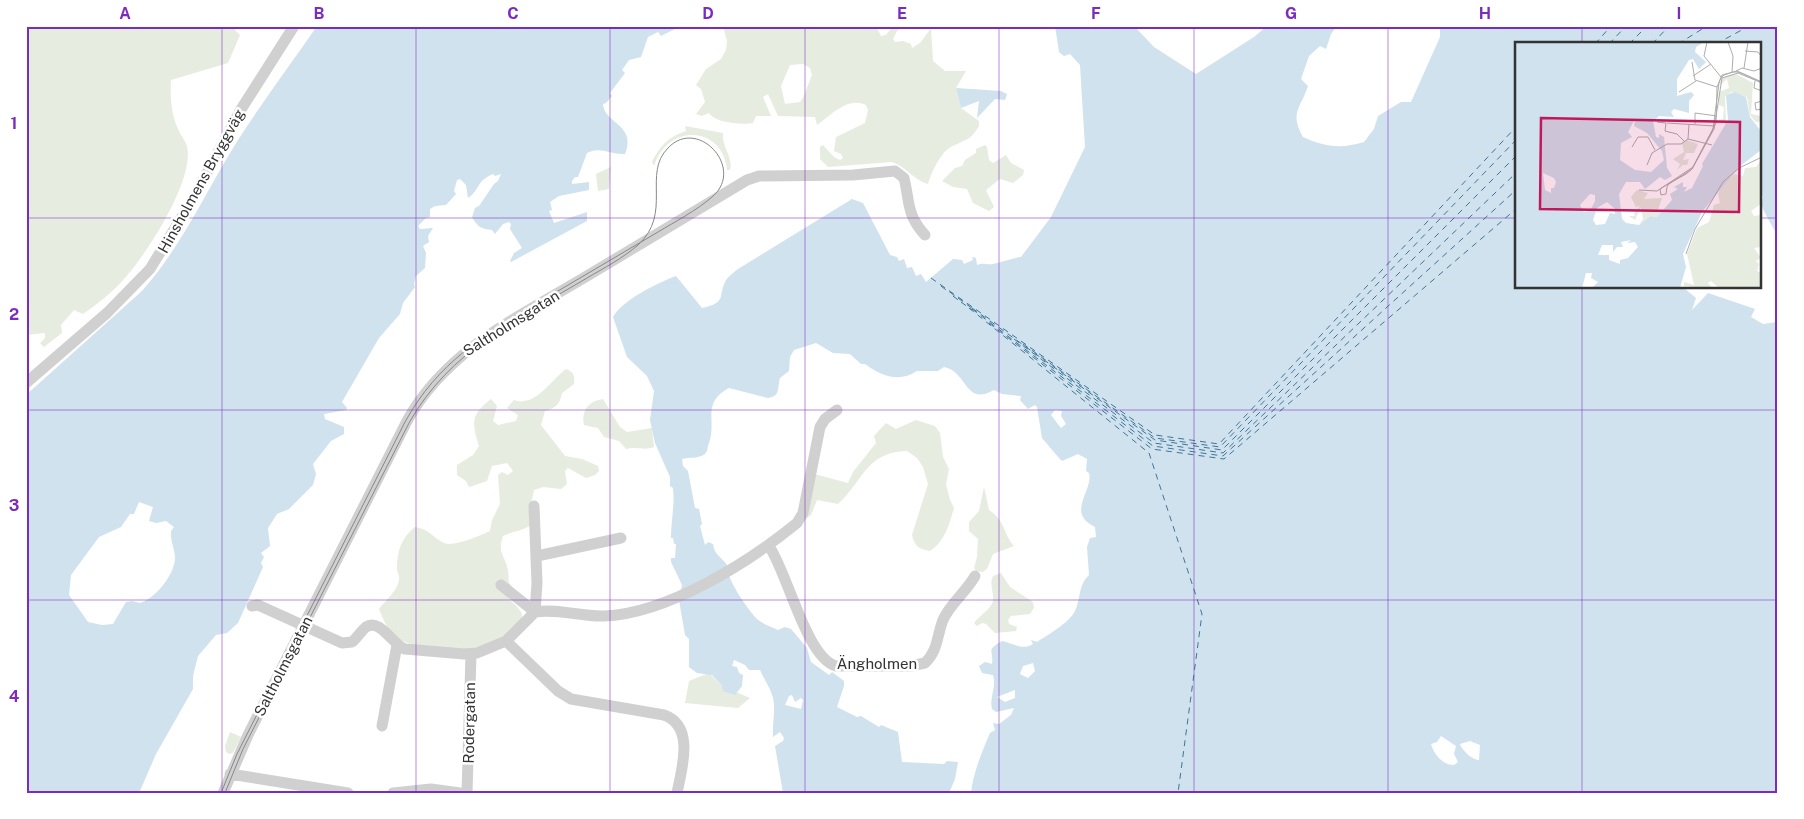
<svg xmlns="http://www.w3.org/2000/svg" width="1804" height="819" font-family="'Public Sans',sans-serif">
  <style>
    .green { fill: #e6ecdf; fill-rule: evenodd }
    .water { fill: #cfe2ee; fill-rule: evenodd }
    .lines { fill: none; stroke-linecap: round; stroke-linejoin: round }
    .ferry { stroke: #3f7597; stroke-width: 1; stroke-dasharray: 6 5; stroke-linecap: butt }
    .minor { stroke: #d0d0d0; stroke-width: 11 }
    .tram { stroke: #888; stroke-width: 1 }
    .grid { fill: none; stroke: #7b2cbf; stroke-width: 1; stroke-opacity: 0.55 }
    .labels { text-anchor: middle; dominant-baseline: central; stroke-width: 5; stroke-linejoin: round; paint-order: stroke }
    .street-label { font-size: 15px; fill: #333; stroke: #fff }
    .inset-river { fill: none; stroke: #cfe2ee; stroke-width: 2.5 }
    .inset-road { fill: none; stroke: #adadad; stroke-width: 1 }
    .view { fill: #c2185b; fill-opacity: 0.15; stroke: #c2185b; stroke-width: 2.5 }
    .inset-edge { fill: none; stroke: #333; stroke-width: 2.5 }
    .neatline { fill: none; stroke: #7b2cbf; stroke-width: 2 }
    .grid-label { font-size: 16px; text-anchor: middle; font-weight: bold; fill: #7b2cbf }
  </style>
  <rect width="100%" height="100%" fill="#fff"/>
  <!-- green -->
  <path class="green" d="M26 26H237L235 30 240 35 228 63 171 80C170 96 171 114 178 129 180 134 185 140 187 146 195 180 146 255 124 279 113 292 97 304 83 314L74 310 61 325 62 333 44 347 40 343 45 338V333L26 335Z
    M723 26H876L881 36 886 35 893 26H904L897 31 893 39 895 42 903 41 911 44 912 48 920 43 931 28 933 61 945 71H966L956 88 961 108 979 121V126C970 141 966 139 951 147 941 152 931 173 928 184 913 180 907 167 892 162L828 167 820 159V147L823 145 834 157 840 160 843 158 841 154 834 151 836 137 865 123 868 110 866 105C848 96 831 115 817 125L815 117 778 116 768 94 763 97 771 116H756L753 123C742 125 715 123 709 113L702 116 696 114 705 102 701 89 696 85 706 69 721 59 726 50 727 41ZM803 64 810 68 812 75 803 98 800 102 785 104 781 86 790 65Z
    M685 126 723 133C721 145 734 159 730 170H727C723 125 667 123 654 166L652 162C660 146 668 137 686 131Z
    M985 145 987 147 989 160 993 163 1006 155 1011 163 1024 170 1023 175 1013 183 1000 179 986 190 994 207 989 211 973 203 967 189 953 187 942 181 955 168 962 166 965 160 976 153V149Z
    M611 167 609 189 598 191 596 174Z
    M566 369C574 372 575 376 574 384L562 393C560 404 556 408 545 411L541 425 565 456 582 459 598 466 599 471 595 475 586 478 568 468 565 471 567 484 561 489 543 487 534 490 531 503 533 524C523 531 513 531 503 536 497 553 505 556 508 570 509 574 508 579 509 582 513 590 514 592 510 600 514 604 521 609 522 615 523 629 489 645 477 648 460 652 411 648 397 638 388 631 383 619 379 609 385 601 398 590 399 580 400 576 397 572 397 569 397 551 401 538 415 527 428 529 432 536 442 542 451 549 481 535 490 531L492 520 500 504 498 475 502 472 508 475 513 471 507 463 492 466 487 481 469 487 466 481 457 475V465L473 455 479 446C472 423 470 415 491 399L497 406 493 421 498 425 516 421 518 415 507 408 514 400C535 408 552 379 566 369Z
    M603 399 620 427 627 432 652 428 654 447C645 451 635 446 626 449L619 441 604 437 598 428 584 425C581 411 588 401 603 399Z
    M916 420 935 426 940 433 943 457 949 469 946 484 950 500 954 508C949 525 945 541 930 551 919 549 914 546 912 535L928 484 923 467 917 458 907 451C866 452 863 481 838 504L817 500 811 515 806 519 804 518 814 474 848 483 853 472 876 443 874 436 886 423 896 429Z
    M984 487 989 510C1006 521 1003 534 1014 546L993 554 987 569 983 572 976 571 974 568 977 557 978 539 969 531V522L979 511Z
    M1001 573 1010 587 1033 602 1034 608 1030 614 1011 616 1008 620 1009 624 1017 627 1016 631 995 633 986 624 982 623 977 626 974 623C979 616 991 609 993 601 994 592 989 585 993 576Z
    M709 673 722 686 750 698 738 708 685 703 689 681Z
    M230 732 241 737 233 753 229 754 226 752 225 746Z"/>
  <!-- water -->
  <path class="water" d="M317 26H681L661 36 658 32 648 37 641 57 629 60 622 70 625 73 610 93 612 96 606 103 603 104C604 124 637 124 625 154 610 155 602 146 587 153L578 177H575L572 181V184L589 182V190L559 196 550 202 552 210 549 211 554 223 587 212V221L511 262 510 261 514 253 522 248 510 229 511 224 509 222 503 224 495 234 492 230C482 229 477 227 472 217L475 208 479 206 494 184 498 181 501 174 495 176 493 174C476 181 480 190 468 198L466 185 460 179 457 180 454 191 456 194 446 205 435 206 430 209V217L426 218 418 226 420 229 433 228 428 236 429 242 423 246 426 253 425 268 416 276 414 284 415 287 403 303 400 314 379 338 342 402 347 408 346 410 324 414 325 419 344 427V434L331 441 313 464 316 474 313 485 289 509 277 514 268 528 270 546 261 553 264 557 261 563 263 567 238 623 227 633 216 635 198 656 193 676V689L156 754 140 791 26 793V395L142 291C182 246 206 191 238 140 263 101 291 64 317 26ZM139 502 153 507 149 521 156 523 166 521 174 527 171 531C170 541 175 549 175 558 175 574 155 599 140 603L132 601 126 602 113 624 102 625 88 622 69 595 71 575 99 537 121 527 130 514H134Z
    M1055 26H1134L1154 47 1196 74 1254 37 1267 26H1337L1331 34 1326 49 1320 46 1309 56 1301 79 1308 86C1301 108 1289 112 1303 137 1324 147 1342 149 1364 142L1374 129 1378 116 1401 102H1411L1440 37V26H1778V237C1774 228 1760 207 1760 199H1763L1760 184V44H1516V288H1684L1696 298 1692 310 1708 293 1755 309 1751 317 1763 324 1777 322 1778 793H971C973 773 982 752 990 733L995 730 993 723 999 724 1011 715 1014 708 996 712 992 709C989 697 997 687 993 675L982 673 979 666 985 662 992 664C994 649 985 651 1002 641 1013 643 1022 651 1033 644L1031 640 1037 642C1048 635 1070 622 1075 611 1081 599 1078 585 1089 575L1087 547 1090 538 1096 537 1095 527C1065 513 1094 490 1089 473L1086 471 1087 459 1078 454 1062 461 1059 458 1042 438 1037 407 1035 405 1028 409 1020 400 1021 396 1002 394 994 390C965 407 968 372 944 367L938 371H917C899 383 881 376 865 364H861L850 354 833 353 816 343 794 350 790 357 789 371 780 378C777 388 781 396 768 398L729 388C701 403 717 421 709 443 707 447 708 451 705 454 699 459 688 457 682 459L683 466 688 471 695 508 699 509 702 524 700 526 705 545 708 542 713 544C714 555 722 557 727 565 725 577 748 610 757 619 763 624 771 627 778 630L785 627 791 629 807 648 811 662 829 675 832 672 844 681V686L837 707 857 717 861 716 879 727 881 725 898 732 902 762 944 764 947 761 958 762 955 779 949 793H783L775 746 783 741 784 738 780 732 773 737C772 724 776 711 773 698 771 689 764 679 760 670H749L745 665 734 660 732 666 737 667 739 673 743 675 742 686 735 695 723 691 722 686 712 675 697 673 689 667V639L685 635 679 600 682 585 671 562V558H675L676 544H674L673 538H671C671 520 675 505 673 488L670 486V477L655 443 650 420 654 391 647 376 627 357 613 317C621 301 659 282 676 276L702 308C728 302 717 297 726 280 729 276 734 272 738 269L852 199 863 203 890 255 897 257 899 261 904 259 907 268 912 267 916 276 921 274 926 282 953 259 962 260 964 264 973 260 972 257 976 258 977 265C983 262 987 265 993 264 1002 262 1012 258 1021 257L1051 217 1085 147 1080 65 1070 54 1064 56 1059 52ZM1055 410 1062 411 1061 416 1066 424 1061 428 1051 415ZM1033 663 1035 671 1028 678 1020 674 1023 666ZM1015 690V698L1005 702 997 697ZM792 695 795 702 801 698 803 700 801 709 785 705 789 696ZM1441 736 1456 746 1454 754 1458 762 1454 765C1442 765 1434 754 1431 744L1437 742ZM1470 741 1480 745 1479 760C1472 760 1462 750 1460 744Z
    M956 88 1001 91 1007 94 1005 100 995 99 977 118 979 101 961 108Z"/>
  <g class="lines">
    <!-- ferry -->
    <path class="ferry" d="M1595 44 1611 26
      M1609 44 1626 26
      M1629 44 1647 26
      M1652 44 1669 26
      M1678 44 1707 26
      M1716 44 1749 26
      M931 278 1155 435 1219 444 1516 127
      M941 286 950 293
      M950 292 956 297
      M953 296 962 303
      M958 298 973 309
      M961 302 972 310
      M969 308 1149 453 1202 614 1178 793
      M972 308 1155 440 1222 450 1516 156
      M972 309 1153 446 1223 456 1516 190
      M989 323 1152 449 1224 459 1516 209
      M1014 339 1154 443 1223 453 1516 173
      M1023 344 1155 438 1220 447 1516 140"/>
    <!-- minor -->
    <path class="minor" d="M26 383 107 313 150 269 194 197 240 111 294 26
      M534 506 537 583 535 612
      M769 546C788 574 806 657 836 666H911L925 663C938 651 937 635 943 620 950 604 966 592 975 576
      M537 556 621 538
      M501 585 535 612
      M252 606 258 605 342 643 352 642C357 638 361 631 366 627 380 618 392 644 405 649L464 654 477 653 506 641 535 612C557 608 582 617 604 616 667 614 749 562 797 523L803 513 820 427 825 419 837 410
      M506 641 558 691 571 699 664 715C695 726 682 768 677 793
      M382 726 397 645
      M230 774 348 793
      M223 793 248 735 407 421C446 350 520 316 587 276 641 244 694 212 747 180L759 176 853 175 895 171 904 178C910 202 906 214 925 235
      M393 793 431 789 460 793
      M467 793 471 654"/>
    <!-- tram -->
    <path class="tram" d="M221 793 237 754 405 422C438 362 484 335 541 301 580 278 619 255 658 232 676 221 696 211 712 197 746 169 698 116 668 148 642 174 673 213 638 245 623 258 604 268 587 278 518 319 450 350 409 423L243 749 225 793"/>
  </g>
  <!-- grid -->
  <path class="grid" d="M222 26V793M416 26V793M610 26V793M805 26V793M999 26V793M1194 26V793M1388 26V793M1582 26V44M26 218H1516M1760 218H1778M1582 288V793M26 410H1778M26 600H1778"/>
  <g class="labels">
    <!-- street labels -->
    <g class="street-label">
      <text transform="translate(201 181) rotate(-61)">Hinsholmens Bryggväg</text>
      <text transform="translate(511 323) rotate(-32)">Saltholmsgatan</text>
      <text x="877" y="663">Ängholmen</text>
      <text transform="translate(283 666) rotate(-63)">Saltholmsgatan</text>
      <text transform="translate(469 723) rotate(-89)">Rodergatan</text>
    </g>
  </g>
  <!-- overview -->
  <g transform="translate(1515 42)">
    <rect width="246" height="246" fill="#fff"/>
    <path d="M221 32 238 41 236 72 246 74V80H241L235 73 232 55 217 50 210 54 211 82 203 78 208 77 209 65 204 63 203 71 204 50 214 46 212 37 205 43V40L210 34ZM171 98 183 102 179 111H171L168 118 174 117 172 123H168L162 128 165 122 158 117 169 110 167 101ZM246 118V162L236 169 239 174 246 173V205L239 206 246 216 241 219 244 222 242 229 246 231V246H204L196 239 193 241 197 246 169 244V240L179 243 172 212 182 186 194 180 199 163 205 161 203 152 207 144 219 132 228 134 230 126 241 125ZM122 148 133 151 129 157 147 156 143 168H149L142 175 137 174 124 183 128 177 126 165 120 178 114 174H120L119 171 125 164 121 165 116 155Z" fill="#e6ecdf"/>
    <path d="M0 0H189L181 5 180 10 191 20 184 27 178 17 174 18 162 37V54L176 50 179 53 174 59V71L159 67 156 70 159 75 144 74 138 79 141 95 144 96V92L149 95 152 126 157 134 150 138 145 135 130 147 125 140H111L104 152 107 177 111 181 124 183 136 174 142 175 157 158 155 152 163 147 159 145 168 140V145H172L169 150 177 146 188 124 187 122 213 78 211 53 220 50 231 55 235 75 246 89V108L224 125 187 170 168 212 171 225 165 246H77L83 240 76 236 77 231H71L67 246H0ZM120 77 119 84 132 91 147 109 149 118 136 130 120 128 105 118 106 101 117 95 113 90ZM28 131 39 136 41 140 39 146H36V151L30 148ZM75 152 80 153V159L75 169 69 170 65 163ZM92 160 100 167V172L95 171 90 182 81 183 78 178 82 166ZM116 198 112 201 120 200 123 205 113 216 105 218V222L94 218V213H83L87 203H98V210L102 205H108L106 200Z" fill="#cfe2ee" fill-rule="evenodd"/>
    <path class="inset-river" d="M85 123 90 118 98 120M111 129 98 118 92 100 98 64 117 0M0 180 36 161 74 130M0 182 38 163 84 122M0 218 40 164 72 134M0 221 42 165 84 124M0 223 43 165 61 147M58 247 44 224 41 212 44 166 90 119 97 120 121 137"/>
    <path class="inset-road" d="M192 0 189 14 206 35M213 0 218 14 217 30M230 9 243 10 247 15M177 20 180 38 202 45M229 26 233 0M221 29 227 26 239 29 247 26M178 34 196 22M240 39 239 46 247 49M247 41 235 35 226 31 222 30H218L209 33 207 35 205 38 204 41 198 87 177 127 154 142H153V143L152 145 151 152 146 153 145 147 153 142 171 132 177 127 199 87 207 36 223 31 247 41M164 50 181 39M247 59 240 61 241 68 247 67M142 80 151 81 150 89 162 92 169 99M152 81 200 84M180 82V71L202 74M173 97 174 82M117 105 123 95H133L140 108M132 123 137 111 152 102H166L173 97 197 103M124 148 142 149 178 125 201 81 202 45 207 33 222 29 247 40M171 212 180 187 208 140 224 126 247 115"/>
    <path class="view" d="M26 76 225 80 224 170 25 167Z"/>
    <rect width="246" height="246" class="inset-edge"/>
  </g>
  <!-- border -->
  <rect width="1804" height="819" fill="none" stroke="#ffffff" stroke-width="55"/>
  <rect x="28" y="28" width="1748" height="764" class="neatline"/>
  <g class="grid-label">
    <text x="125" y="19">A</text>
    <text x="319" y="19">B</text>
    <text x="513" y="19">C</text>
    <text x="708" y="19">D</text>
    <text x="902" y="19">E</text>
    <text x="1096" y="19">F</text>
    <text x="1291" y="19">G</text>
    <text x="1485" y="19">H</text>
    <text x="1679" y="19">I</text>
    <text x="14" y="129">1</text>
    <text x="14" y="320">2</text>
    <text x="14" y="511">3</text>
    <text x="14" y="702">4</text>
  </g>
</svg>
